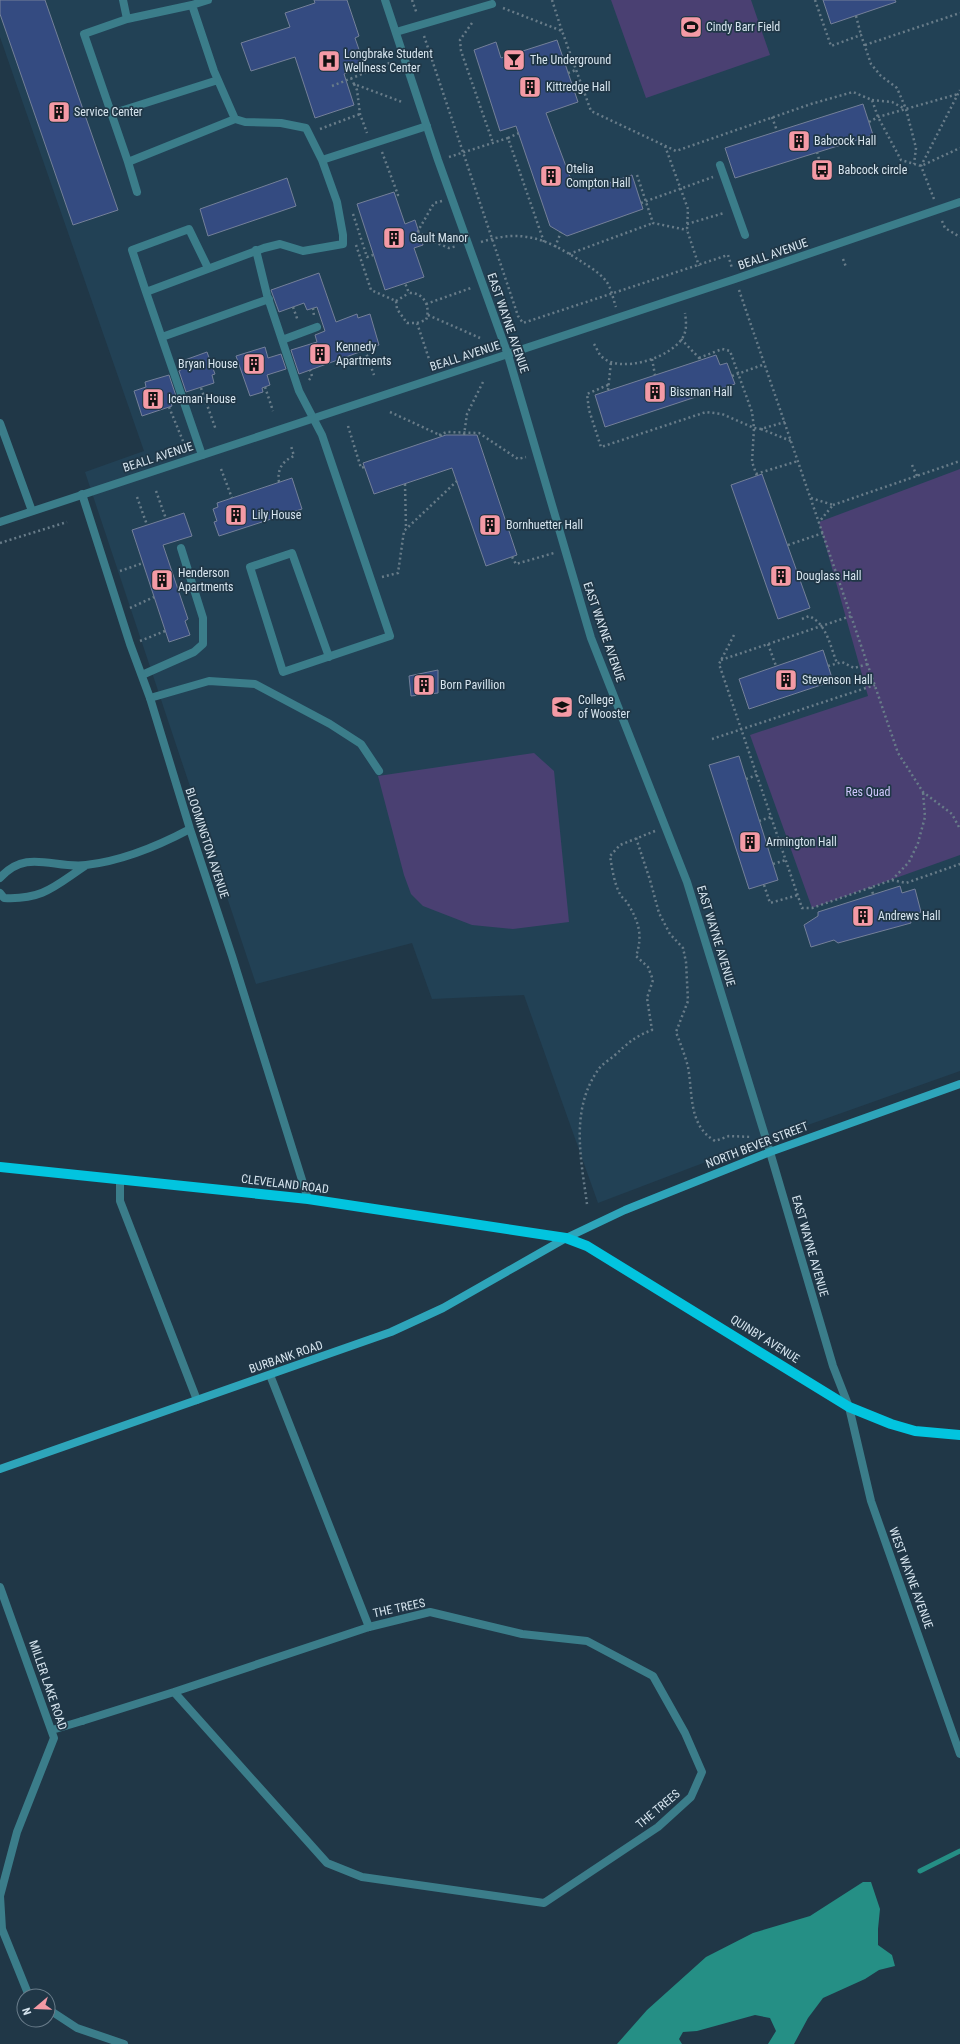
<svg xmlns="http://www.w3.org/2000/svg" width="960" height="2044" font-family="'Roboto Condensed',sans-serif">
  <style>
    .built { fill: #224155 }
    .green { fill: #4a4072 }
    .water { fill: #258f85 }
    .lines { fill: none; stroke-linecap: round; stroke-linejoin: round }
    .stream { stroke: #258f85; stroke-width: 5 }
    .building { fill: #344b81; stroke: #748099 }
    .path { stroke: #687c89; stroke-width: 2.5; stroke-dasharray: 2 3; stroke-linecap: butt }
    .service { stroke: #3b7d8a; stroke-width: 8 }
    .minor { stroke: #3b7d8a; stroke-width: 8 }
    .tertiary { stroke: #3b7d8a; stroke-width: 8 }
    .secondary { stroke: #2ea5ba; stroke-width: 8 }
    .primary { stroke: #02c4df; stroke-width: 10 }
    .labels { text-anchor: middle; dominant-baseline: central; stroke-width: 3.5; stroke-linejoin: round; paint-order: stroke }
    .poi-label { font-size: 12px; fill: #d6e4ee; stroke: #203747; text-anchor: start }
    .street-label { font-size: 12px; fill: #d6e4ee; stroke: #203747 }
    .park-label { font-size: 12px; fill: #cfc7fc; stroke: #203747 }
  </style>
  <rect width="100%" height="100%" fill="#203747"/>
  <!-- built -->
  <path class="built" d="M0 0H960V1071L740 1149 598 1203 524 995 432 999 412 943 256 984 85 472 144 451 0 37Z"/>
  <!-- green -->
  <path class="green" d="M611 0H751L770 55 646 98Z
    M960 469V855L812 908 750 735 868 696 819 522Z
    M534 753 554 771 569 922 513 929 472 925 423 906 411 894 404 875 378 776Z"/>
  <!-- water -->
  <path class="water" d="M863 1882H871L880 1909 878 1929V1945L892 1955 895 1966 879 1970 865 1979 823 1998 808 2018 794 2044H768L776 2031 770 2018 755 2015 697 2031 683 2032 679 2039 682 2044H617L647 2010 706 1957 753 1933 810 1916Z"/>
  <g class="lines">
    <!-- stream -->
    <path class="stream" d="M920 1871 960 1851"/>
  </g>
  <!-- building -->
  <path class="building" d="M0 0H45L118 210 73 225 0 14Z
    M314 0H347L359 36 355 38 365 67 344 74 354 105 315 118 295 57 251 71 241 43 290 27 285 13 315 3Z
    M823 0H895L896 2 831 24Z
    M557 40 578 102 546 113 570 177 591 189 632 175 643 209 567 236 550 226 516 126 500 131 474 50 496 42 501 58Z
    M863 104 873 135 735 178 725 148Z
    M287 178 296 206 208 236 200 209Z
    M394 192 405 224 415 220 423 245 414 248 424 277 385 290 357 204Z
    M319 273 336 322 357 314 358 318 370 314 379 345 299 374 291 350 317 342 315 335 325 331 317 307 307 310 304 303 279 312 271 290Z
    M265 347 268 358 281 354 286 369 267 375 270 385 262 388 263 392 250 396 236 356Z
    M207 352 215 374 212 375 214 383 186 392 179 371 184 368 182 361Z
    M716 355 720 365 727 363 735 384 605 427 595 395Z
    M169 375 176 396 169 398 172 406 142 416 134 391 146 387 145 382Z
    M446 435H477L517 555 486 566 452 468 374 494 363 463Z
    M762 474 810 608 778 619 731 485Z
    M292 478 302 509 219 536 214 522 217 521 213 509 218 507 217 503Z
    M184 513 192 536 163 545 188 619 185 621 190 635 169 642 132 530Z
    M823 650 833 681 749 709 739 679Z
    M438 670V693L411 696 409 676Z
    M739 756 778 880 749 889 709 765Z
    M900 886 902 893 915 889 921 912 909 916 911 923 838 943 834 940 811 947 804 925 818 916V912Z"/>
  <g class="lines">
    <!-- path -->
    <path class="path" d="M412 0 417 14
      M552 0 562 31
      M815 0 831 46 861 35 871 64 881 76 897 88 906 109 916 148 914 164
      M503 8 562 31 591 111 676 151 811 104 853 92 872 100 878 117 901 160 921 166 960 148
      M856 16 861 35
      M472 23 460 40 461 51 493 143
      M424 36 518 316 523 323 728 255 732 268
      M865 45 960 13
      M568 73 576 70
      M351 78 354 84 402 102
      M354 84 357 90 360 114 367 133
      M332 86 392 62
      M872 100 892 102 905 109
      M772 117 777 131
      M869 122 878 117 958 94
      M320 129 360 114
      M508 138 519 133
      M665 146 688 209 687 230 699 266
      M382 152 398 195 396 196
      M817 152 822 170
      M449 157 508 138 544 242
      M637 175 653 223 687 230
      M934 199 921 166 960 90
      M442 201 434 203 418 231 429 240 449 248 457 246
      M641 203 713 177
      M353 214 367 257 373 255
      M942 221 945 228 960 237
      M687 224 724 213
      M481 242C521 229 545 238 579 260 588 266 599 272 606 281 611 287 613 299 616 307
      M356 245 371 290 396 301 397 309 407 323H417L426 320C431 307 424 292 409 293L405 283
      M555 247 561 232
      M569 254 653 223
      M843 259 846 267
      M739 290 898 753 923 792 952 814 960 829
      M396 301 409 293
      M426 304 471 288
      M293 307 298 321
      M313 308 314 316
      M428 315 480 338
      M417 323 432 368
      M681 339 701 360
      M594 344C596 347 598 352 600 355 618 376 675 357 684 335 687 328 686 320 685 313
      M365 350 374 375
      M699 358 722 349 730 351 752 412 754 428 752 462 757 476
      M652 359 655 375
      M732 376 765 364
      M309 380 312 376 310 370
      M608 385 587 394 589 410 601 447 706 412 722 414 754 428 761 429 785 422
      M265 387 273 411
      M201 388 216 430
      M608 390 611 362
      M169 407 183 441
      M390 412 442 436
      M348 426 361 468 364 467
      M761 429 791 441
      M439 435 447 432 479 433 518 459 526 457
      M464 435 467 414 483 382
      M912 465 917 476
      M221 469 232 498
      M756 474 798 461
      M279 482C277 470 282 461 294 456L291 446
      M405 484 406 528
      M156 491 166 519
      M137 497 147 525
      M811 498 833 505 819 522
      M833 505 960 461
      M0 543 67 522
      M788 545 823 533
      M512 557 516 564 554 553
      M120 571 143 563
      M382 577 398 573 404 531 457 481
      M130 608 154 597
      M802 619 809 616C827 624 830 646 837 663
      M734 635 719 664 802 908H812L892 880 909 862 918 843 925 817 923 792
      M140 641 165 631
      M768 644 776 666
      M721 660 851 616
      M828 666 842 662 854 668 868 664
      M712 739 875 685
      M746 779 757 775
      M759 821 771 817
      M636 838 650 880 659 913 670 934 683 948 686 962 688 1001 676 1032C680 1043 685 1055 688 1067 693 1094 688 1125 715 1141L729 1136 752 1137
      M773 864 786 860
      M892 880 906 883 960 864
      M764 885 770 903 798 895
      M871 887 873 894
      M587 1204C581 1159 570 1110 598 1070 602 1064 609 1060 614 1056 628 1043 634 1037 652 1030L647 998 653 980 648 967 636 956C643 936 639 922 628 904 626 900 622 898 620 894 614 883 612 868 610 856L620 845 655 831"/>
    <!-- service -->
    <path class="service" d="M123 0 127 19 84 34 128 162 235 119
      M208 0 192 5 214 71 235 119 245 122 281 123 306 128 322 160 427 126
      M127 19 192 5
      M396 32 492 4
      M111 114 218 80
      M128 162 137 192
      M720 165 745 235
      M256 250 267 295 299 391 322 435 390 636 283 672 250 567 292 553 329 657
      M146 292 132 250 189 229 208 268
      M162 337 269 299
      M282 340 317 327
      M202 455 146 292 264 248 280 244 303 251 343 244V235L337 202 322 160
      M142 675 194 652 203 644V618L181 548
      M150 698 209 681 255 684 330 724 361 744 379 771
      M120 1179V1201L197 1400
      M82 1721 174 1692 327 1863 362 1877 544 1903 658 1827 691 1797 702 1772 685 1733 653 1676 587 1641 522 1634 430 1612 369 1627 174 1692"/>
    <!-- minor -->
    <path class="minor" d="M0 423 32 511
      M82 494 130 644 150 698 190 829 232 956 308 1199
      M0 878C26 848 54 869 86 865 122 861 158 846 190 829
      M0 893 4 898C43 900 55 886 85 866
      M270 1375 369 1627
      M0 1587 54 1738 17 1832 0 1896 2 1929 29 1996
      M52 1730 82 1721
      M48 2009 77 2028 124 2044"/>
    <!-- tertiary -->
    <path class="tertiary" d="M385 0 438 160 508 355 591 638 687 882 770 1152 833 1366 849 1407 871 1501 960 1754
      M0 522 735 279 960 202"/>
    <!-- secondary -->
    <path class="secondary" d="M0 1469 391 1332 443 1308 566 1238 625 1210 770 1152 960 1084"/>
    <!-- primary -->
    <path class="primary" d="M0 1167 308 1199 566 1238 587 1246 849 1407 891 1424 915 1431 960 1435"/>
  </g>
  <!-- icons -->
  <defs>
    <g id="stadium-square" transform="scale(1.15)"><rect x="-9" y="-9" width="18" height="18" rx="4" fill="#f49aa5" stroke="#203747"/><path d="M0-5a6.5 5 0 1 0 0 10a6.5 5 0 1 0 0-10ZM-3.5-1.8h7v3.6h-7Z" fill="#111"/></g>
    <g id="bar-square" transform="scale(1.15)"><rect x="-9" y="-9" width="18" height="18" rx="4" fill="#f49aa5" stroke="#203747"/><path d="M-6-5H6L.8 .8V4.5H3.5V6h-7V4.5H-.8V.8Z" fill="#111"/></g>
    <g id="hospital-square" transform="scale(1.15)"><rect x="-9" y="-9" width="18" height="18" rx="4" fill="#f49aa5" stroke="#203747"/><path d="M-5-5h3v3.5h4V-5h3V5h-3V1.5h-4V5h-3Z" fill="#111"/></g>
    <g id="building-square" transform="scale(1.15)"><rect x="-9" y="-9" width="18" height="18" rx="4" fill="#f49aa5" stroke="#203747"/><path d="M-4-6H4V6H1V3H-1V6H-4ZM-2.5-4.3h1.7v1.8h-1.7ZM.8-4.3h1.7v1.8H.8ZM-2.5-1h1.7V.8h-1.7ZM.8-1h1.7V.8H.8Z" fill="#111"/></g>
    <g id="bus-square" transform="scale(1.15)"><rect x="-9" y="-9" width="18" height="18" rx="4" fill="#f49aa5" stroke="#203747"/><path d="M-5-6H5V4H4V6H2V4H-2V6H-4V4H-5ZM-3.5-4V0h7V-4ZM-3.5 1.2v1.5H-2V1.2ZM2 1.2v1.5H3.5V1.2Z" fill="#111"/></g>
    <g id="university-square" transform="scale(1.15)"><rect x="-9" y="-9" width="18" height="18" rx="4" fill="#f49aa5" stroke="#203747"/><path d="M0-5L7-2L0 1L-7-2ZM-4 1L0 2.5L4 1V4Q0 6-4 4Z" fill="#111"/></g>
  </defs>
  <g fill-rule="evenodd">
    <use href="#stadium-square" x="691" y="27"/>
    <use href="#bar-square" x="514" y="60"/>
    <use href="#hospital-square" x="329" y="61"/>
    <use href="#building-square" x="530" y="87"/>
    <use href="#building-square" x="59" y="112"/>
    <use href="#building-square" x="799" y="141"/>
    <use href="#bus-square" x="822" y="170"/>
    <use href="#building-square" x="551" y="176"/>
    <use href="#building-square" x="394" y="238"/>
    <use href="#building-square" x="320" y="354"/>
    <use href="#building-square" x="254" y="364"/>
    <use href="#building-square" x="655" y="392"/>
    <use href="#building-square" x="153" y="399"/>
    <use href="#building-square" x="236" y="515"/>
    <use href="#building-square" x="490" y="525"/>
    <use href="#building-square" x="781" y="576"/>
    <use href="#building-square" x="162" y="580"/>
    <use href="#building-square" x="786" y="680"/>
    <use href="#building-square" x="424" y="685"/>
    <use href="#university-square" x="562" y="707"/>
    <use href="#building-square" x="750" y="842"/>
    <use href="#building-square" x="863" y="916"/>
  </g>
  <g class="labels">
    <!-- poi labels -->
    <g class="poi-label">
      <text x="706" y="27">Cindy Barr Field</text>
      <text x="344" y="54">Longbrake Student<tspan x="344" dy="14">Wellness Center</tspan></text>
      <text x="530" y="60">The Underground</text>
      <text x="546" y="87">Kittredge Hall</text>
      <text x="74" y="112">Service Center</text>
      <text x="814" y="141">Babcock Hall</text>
      <text x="566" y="169">Otelia<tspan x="566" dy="14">Compton Hall</tspan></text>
      <text x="838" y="170">Babcock circle</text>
      <text x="410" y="238">Gault Manor</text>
      <text x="336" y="347">Kennedy<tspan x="336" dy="14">Apartments</tspan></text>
      <text x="238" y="364" text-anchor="end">Bryan House</text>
      <text x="670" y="392">Bissman Hall</text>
      <text x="168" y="399">Iceman House</text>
      <text x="252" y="515">Lily House</text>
      <text x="506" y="525">Bornhuetter Hall</text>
      <text x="178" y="573">Henderson<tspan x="178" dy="14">Apartments</tspan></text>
      <text x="796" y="576">Douglass Hall</text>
      <text x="802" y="680">Stevenson Hall</text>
      <text x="440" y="685">Born Pavillion</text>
      <text x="578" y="700">College<tspan x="578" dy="14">of Wooster</tspan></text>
      <text x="766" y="842">Armington Hall</text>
      <text x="878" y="916">Andrews Hall</text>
    </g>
    <!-- street labels -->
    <g class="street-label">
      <text transform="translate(773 254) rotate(-19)">BEALL AVENUE</text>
      <text transform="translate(508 323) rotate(71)">EAST WAYNE AVENUE</text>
      <text transform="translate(465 356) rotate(-18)">BEALL AVENUE</text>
      <text transform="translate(158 457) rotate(-18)">BEALL AVENUE</text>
      <text transform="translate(604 632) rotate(71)">EAST WAYNE AVENUE</text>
      <text transform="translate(207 843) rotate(72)">BLOOMINGTON AVENUE</text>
      <text transform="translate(716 936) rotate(73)">EAST WAYNE AVENUE</text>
      <text transform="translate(757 1145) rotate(-21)">NORTH BEVER STREET</text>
      <text transform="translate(285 1184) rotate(7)">CLEVELAND ROAD</text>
      <text transform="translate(810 1246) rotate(74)">EAST WAYNE AVENUE</text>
      <text transform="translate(765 1339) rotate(32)">QUINBY AVENUE</text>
      <text transform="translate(286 1357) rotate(-19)">BURBANK ROAD</text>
      <text transform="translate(911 1578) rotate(70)">WEST WAYNE AVENUE</text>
      <text transform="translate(399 1608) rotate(-12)">THE TREES</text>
      <text transform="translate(48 1685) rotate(71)">MILLER LAKE ROAD</text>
      <text transform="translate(658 1809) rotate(-40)">THE TREES</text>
    </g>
    <!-- park labels -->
    <g class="park-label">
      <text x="868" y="792">Res Quad</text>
    </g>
  </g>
  <!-- north arrow -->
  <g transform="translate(36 2008) rotate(251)"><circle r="19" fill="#203747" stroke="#697c8a"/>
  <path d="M0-3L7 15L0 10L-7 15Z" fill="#f49aa5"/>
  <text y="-6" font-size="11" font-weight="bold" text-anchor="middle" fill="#d6e4ee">N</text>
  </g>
</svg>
